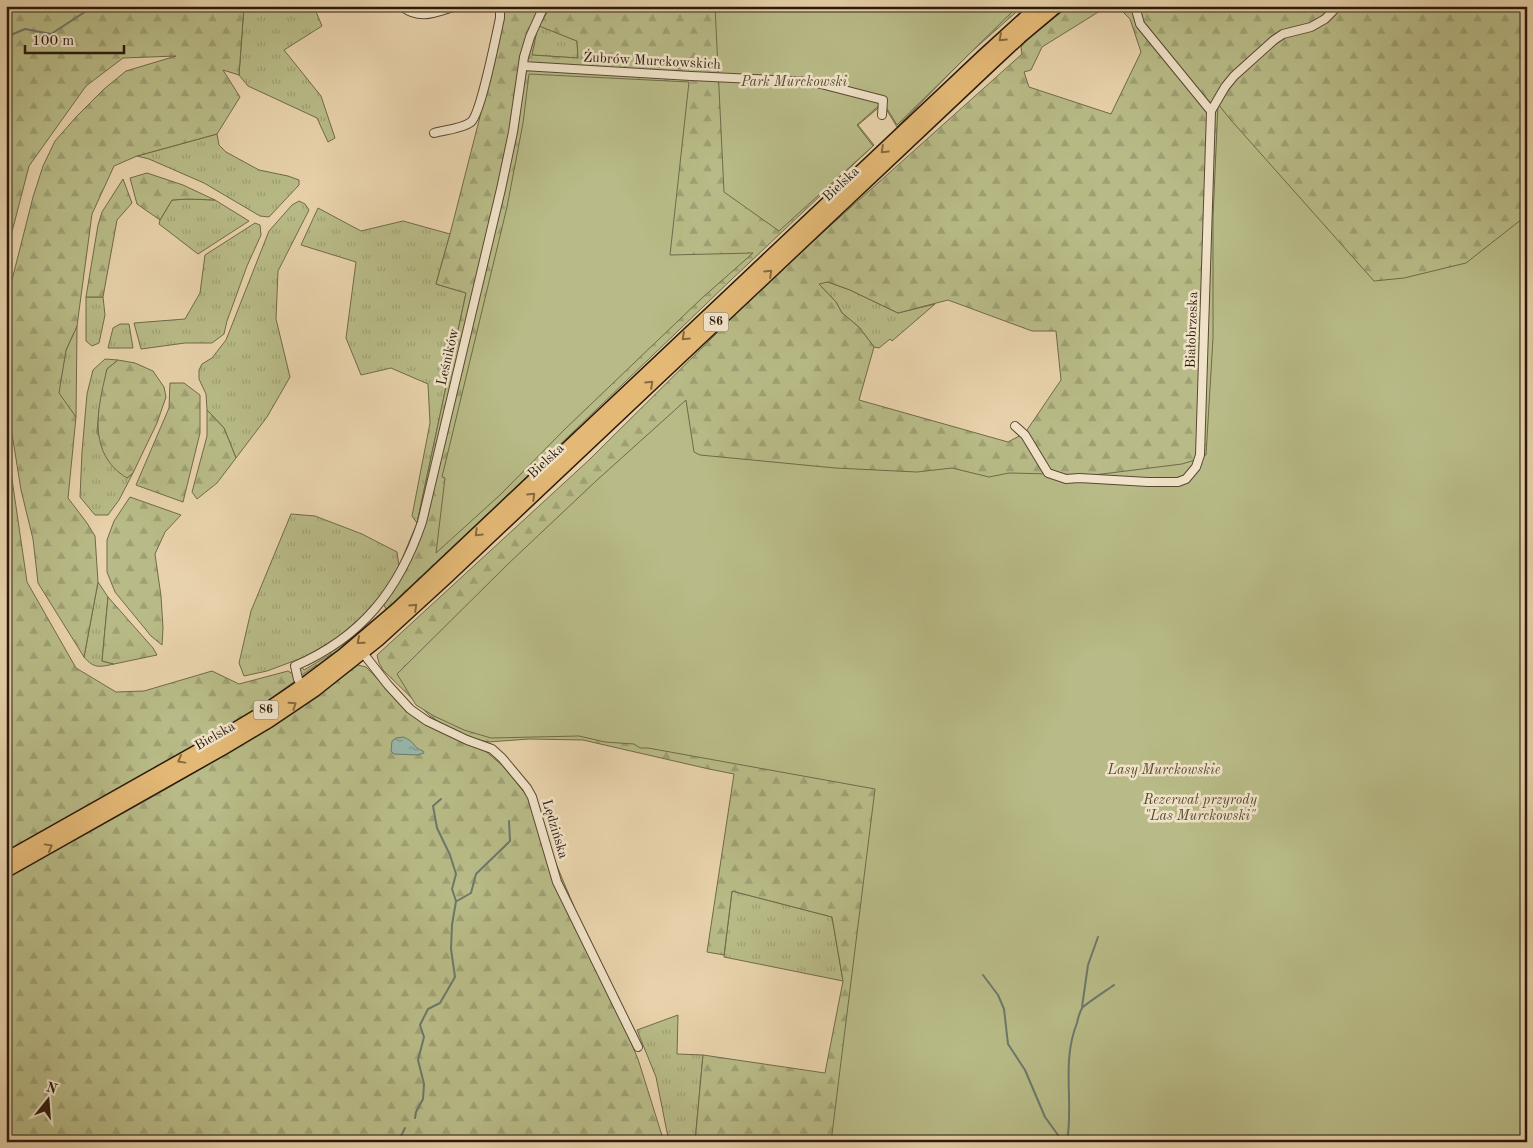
<svg xmlns="http://www.w3.org/2000/svg" width="1533" height="1148" font-family="'Old Standard TT',serif">
  <style>
    .grass { fill: url(#grass-tufts); stroke: #706a49 }
    .forest { fill: url(#forest-firs); stroke: #706a49; fill-rule: evenodd }
    .green { fill: #b8bb87; stroke: #706a49 }
    .water { fill: url(#water-ripples); stroke: #6b786b }
    .lines { fill: none; stroke-linecap: round; stroke-linejoin: round }
    .stream { stroke: #6b786b; stroke-width: 2 }
    .minor-casing { stroke: #594833; stroke-width: 10 }
    .tertiary-casing { stroke: #594833; stroke-width: 12 }
    .primary-casing { stroke: #291a0b; stroke-width: 15 }
    .minor { stroke: #f0e2c8; stroke-width: 8 }
    .tertiary { stroke: #f0e2c8; stroke-width: 10 }
    .primary { stroke: #e4b976; stroke-width: 12 }
    .oneway { stroke: #866a40 }
    .labels { text-anchor: middle; dominant-baseline: central; stroke-width: 5; stroke-linejoin: round; paint-order: stroke }
    .shield { fill: #f0e2c8; stroke: #655644; stroke-width: 1 }
    .shield-label { font-size: 12px; font-weight: bold; fill: #291a0b }
    .street-label { font-size: 14px; fill: #291a0b; stroke: #f0e2c8 }
    .park-label { font-size: 14px; font-style: italic; fill: #544a30; stroke: #f0e2c8 }
  </style>
  <defs>
    <pattern id="grass-tufts" width="24" height="20" patternUnits="userSpaceOnUse" patternTransform="scale(1.25)"><rect width="24" height="20" fill="#b8bb87"/><path d="M3 7l-1-3M5 7V3M7 7l1-3M15 17l-1-3M17 17v-4M19 17l1-3" fill="none" stroke="#9ea073"/></pattern>
    <pattern id="forest-firs" width="22" height="20" patternUnits="userSpaceOnUse" patternTransform="scale(1.25)"><rect width="22" height="20" fill="#b8bb87"/><path d="M5 1l3.5 6h-7zM16 11l3.5 6h-7z" fill="#9ea073"/></pattern>
    <pattern id="water-ripples" width="26" height="14" patternUnits="userSpaceOnUse" patternTransform="scale(1.25)"><rect width="26" height="14" fill="#97b7ab"/><path d="M2 4q2-2 4 0t4 0M15 11q2-2 4 0t4 0" fill="none" stroke="#7b9489"/></pattern>
  </defs>
  <rect width="100%" height="100%" fill="#e8d2ab"/>
  <filter id="stains"><feTurbulence type="fractalNoise" baseFrequency=".004" numOctaves="4"/><feColorMatrix values="0 0 0 0 .2 0 0 0 0 .09 0 0 0 0 .02 0 0 0 .5 -.17"/></filter>
  <radialGradient id="worn" r=".72"><stop offset=".6" stop-color="#630" stop-opacity="0"/><stop offset="1" stop-color="#630" stop-opacity=".3"/></radialGradient>
  <!-- grass -->
  <path class="grass" d="M244 6H315L314 7 322 26 284 50 321 96 335 138 328 142 317 118 248 86 239 75Z
    M538 25 577 41 578 58 531 55Z
    M217 134 219 145 226 152 259 170 288 176 299 180V185L269 217 260 216 204 183 149 159 137 156Z
    M188 199 215 200 249 221 198 254 159 224 160 220 172 200Z
    M299 201 305 204 309 210 278 271 276 319 290 377 267 417 236 458 224 428 207 410 206 394 199 379V370L202 364 212 358 226 340 269 231 292 205Z
    M318 208 361 231 403 221 450 234 436 284 466 293 417 523 412 516 430 423 428 384 391 368 361 375 346 338 356 262 301 245Z
    M255 223 260 225 261 235 247 266 227 321 224 334 212 343H185L141 349 134 323 185 319 200 293 205 255Z
    M828 282 850 290 898 313 935 304 892 341 890 339 879 348 874 347 859 327 842 313 836 302 818 283Z
    M86 297H103L105 315 99 343 92 346 86 341Z
    M120 324H129L133 348H108L113 328Z
    M77 326 76 417 58 394 66 350Z
    M105 359 118 360 107 369 99 410 97 433 127 478 133 473 119 500 108 515H95L80 497 82 452 87 394 93 370Z
    M291 514 315 516 362 534 397 552 399 566 381 599 340 636 307 656 267 671 244 676 239 663 251 611Z
    M98 582 108 597 102 661 114 664C100 667 94 669 84 657Z
    M364 629 365 630 318 666 316 665 302 675 299 672 300 667 301 666 304 670 331 654 330 650 341 644 343 645Z
    M732 891 832 917 843 981 724 957Z
    M678 1015 677 1054 703 1055 695 1142H669L656 1077 637 1030Z"/>
  <!-- forest -->
  <path class="forest" d="M6 6H244L239 75 223 70 240 97 217 134 137 156 114 166 92 214 77 326 66 350 59 393 76 417 68 498 87 523 95 536 98 582 84 657 38 583 33 539 21 490 9 415 6 385V289L12 280 33 197 43 166 55 141 77 116 104 89 126 71 176 56 123 58 86 86 29 166 6 255Z
    M503 6H542L532 55 578 58 577 41 539 26 551 6H1023L971 52 897 127 883 104 858 125 874 145 731 280 387 611 381 599 399 566 417 523 466 293 436 284 450 234 496 54Z
    M1069 6H1108L1042 47 1031 70 1024 72 1029 87 1111 114 1141 52 1130 19 1120 9 1123 6H1527V1142H695L703 1055 825 1073 843 981 832 917 732 891 724 955 707 952 734 774 709 769 583 740 529 739 488 742 470 738 439 722 430 716 383 670 379 663 377 655 589 460 723 327 735 311 1022 54 1021 47 1029 38ZM828 282 850 290 898 313 948 300 1032 331H1056L1061 380 1025 433 1008 442 859 400 874 347 859 327 842 313 836 302 819 284Z
    M147 173 183 185 215 200 188 199 172 200 160 220 137 204 130 178Z
    M123 179 132 203 117 220 103 297H86L98 225 102 212Z
    M118 360 135 363 153 371 164 387 166 397 157 423 133 473 127 478C86 453 98 407 107 369Z
    M170 383H184L200 395V433L183 502 136 485 169 408Z
    M207 410 224 428 236 458 217 483 197 499 192 492 207 436Z
    M6 438 27 582 76 668 116 692 144 691 212 671 239 684 288 671 293 674 295 681 258 708 219 732 6 852Z
    M130 497 181 515 165 532 155 554 161 596 163 628 162 645 151 636 115 592 107 572V540L114 521Z
    M108 597 153 648 157 655 114 664 102 661Z
    M358 665 366 667 413 716 443 732 484 750 503 766 528 797 638 1059 664 1142H6V878C126 811 249 748 358 665Z"/>
  <!-- green -->
  <path class="green" d="M715 6H1018L897 125 883 102 857 125 873 146 779 231 724 192Z
    M529 74 689 82 670 255 753 253 702 298 565 429 501 494 436 553 445 478 442 477 507 207 523 123Z
    M1218 104 1230 119 1374 281 1404 278 1466 263 1522 219 1527 208V1142H831L875 789 648 748H640L634 744 605 742 579 736 491 738 464 730 434 716 416 705 397 674 508 564 596 481 686 400 694 452 700 455 835 468 917 472 952 468 989 477 1009 473 1094 475 1182 464 1195 460 1202 456 1206 455 1213 338V218Z"/>
  <!-- water -->
  <path class="water" d="M403 737C415 741 412 747 423 751L424 753 417 755 394 754 391 751 392 741 396 738Z"/>
  <g class="lines">
    <!-- stream -->
    <path class="stream" d="M6 37 25 29 51 34 94 6
      M457 901 471 893 476 874 510 841 509 821
      M983 975 998 995 1004 1009 1008 1044 1025 1070 1045 1117 1063 1142
      M1082 1007 1088 965 1098 937
      M415 1118 416 1112 423 1099 424 1084 418 1060 424 1037 420 1025 428 1009 440 1003 455 977 451 949 452 925 456 901 452 889 456 874 450 855 437 828 433 806 441 799
      M398 1142 405 1128
      M1067 1142C1074 1102 1061 1063 1077 1023 1078 1018 1080 1012 1082 1008 1087 1003 1107 990 1114 985"/>
    <!-- minor casing -->
    <g class="minor-casing">
      <path id="minor" d="M523 66 691 76 813 82 883 100 882 115
        M1211 111 1225 87 1234 76 1274 40 1283 34 1311 27 1325 19 1338 6
        M434 133C444 130 462 129 471 122 481 113 496 36 500 18V6
        M1015 426 1025 435 1048 473 1066 479 1079 478 1148 482H1178L1186 479 1196 467 1200 455 1211 111 1140 24 1135 6
        M363 653 388 685 410 709 427 721 467 740 492 749 502 758 527 788 532 797 557 882 638 1047
        M302 686 298 679 295 666C362 637 399 590 422 522L501 189 513 132 524 57 530 37 544 6"/>
    </g>
    <!-- tertiary casing -->
    <g class="tertiary-casing">
      <path id="tertiary" d="M403 6C420 19 434 12 453 6"/>
    </g>
    <!-- primary casing -->
    <g class="primary-casing">
      <path id="primary" d="M6 859 217 740 262 713 303 685 343 655 397 609 983 56 1038 6
        M6 871 222 749 269 721 315 690 378 640 448 576 992 63 1020 37 1057 6"/>
    </g>
    <!-- minor -->
    <use href="#minor" class="minor"/>
    <!-- tertiary -->
    <use href="#tertiary" class="tertiary"/>
    <!-- primary -->
    <use href="#primary" class="primary"/>
  </g>
  <!-- one-way arrows -->
  <defs><path id="oneway-chevron" d="M-2-3.5L2.5 0L-2 3.5" fill="none" stroke-width="1.6" stroke-linecap="round" stroke-linejoin="round" transform="scale(1.25)"/></defs>
  <g class="oneway">
    <use href="#oneway-chevron" transform="translate(1002 38) rotate(137)"/>
    <use href="#oneway-chevron" transform="translate(884 150) rotate(137)"/>
    <use href="#oneway-chevron" transform="translate(769 273) rotate(-43)"/>
    <use href="#oneway-chevron" transform="translate(685 337) rotate(137)"/>
    <use href="#oneway-chevron" transform="translate(650 384) rotate(-43)"/>
    <use href="#oneway-chevron" transform="translate(532 496) rotate(-44)"/>
    <use href="#oneway-chevron" transform="translate(478 533) rotate(136)"/>
    <use href="#oneway-chevron" transform="translate(414 607) rotate(-43)"/>
    <use href="#oneway-chevron" transform="translate(360 641) rotate(140)"/>
    <use href="#oneway-chevron" transform="translate(293 705) rotate(-34)"/>
    <use href="#oneway-chevron" transform="translate(181 760) rotate(151)"/>
    <use href="#oneway-chevron" transform="translate(49 847) rotate(-29)"/>
  </g>
  <g class="labels">
    <!-- shield labels -->
    <g class="shield">
      <rect x="703.5" y="312.5" width="25" height="19" rx="4"/>
      <rect x="253.5" y="700.5" width="25" height="19" rx="4"/>
    </g>
    <g class="shield-label">
      <text x="716" y="322">86</text>
      <text x="266" y="710">86</text>
    </g>
    <!-- street labels -->
    <g class="street-label">
      <text transform="translate(652 61) rotate(3)">Żubrów Murckowskich</text>
      <text transform="translate(841 184) rotate(-43)">Bielska</text>
      <text transform="translate(1192 330) rotate(-88)">Białobrzeska</text>
      <text transform="translate(448 357) rotate(-77)">Leśników</text>
      <text transform="translate(546 461) rotate(-43)">Bielska</text>
      <text transform="translate(215 736) rotate(-30)">Bielska</text>
      <text transform="translate(555 829) rotate(73)">Lędzińska</text>
    </g>
    <!-- park labels -->
    <g class="park-label">
      <text x="794" y="82">Park Murckowski</text>
      <text x="1164" y="770">Lasy Murckowskie</text>
      <text x="1200" y="800">Rezerwat przyrody<tspan x="1200" dy="16">"Las Murckowski"</tspan></text>
    </g>
  </g>
  <!-- margin -->
  <rect width="1533" height="1148" fill="none" stroke="#e8d2ab" stroke-width="25"/>
  <rect x="8" y="8" width="1518" height="1133" fill="none" stroke="#291a0b" stroke-width="2.5"/>
  <rect x="12" y="12" width="1508" height="1123" fill="none" stroke="#291a0b"/>
  <!-- north arrow -->
  <g transform="translate(48 1100) rotate(17)" stroke="#f0e2c8" stroke-width="4" paint-order="stroke">
  <path d="M0-4L9 19L0 12L-9 19Z" fill="#291a0b"/>
  <text y="-8" font-size="14" font-weight="bold" text-anchor="middle" fill="#291a0b">N</text>
  </g>
  <!-- scale -->
  <path d="M25 45v8h99v-8" fill="none" stroke="#291a0b" stroke-width="2.5"/>
  <text x="32" y="45" font-size="15" fill="#291a0b" stroke="#f0e2c8" stroke-width="4" paint-order="stroke">100 m</text>
  <rect width="100%" height="100%" filter="url(#stains)"/>
  <rect width="100%" height="100%" fill="url(#worn)"/>
</svg>
